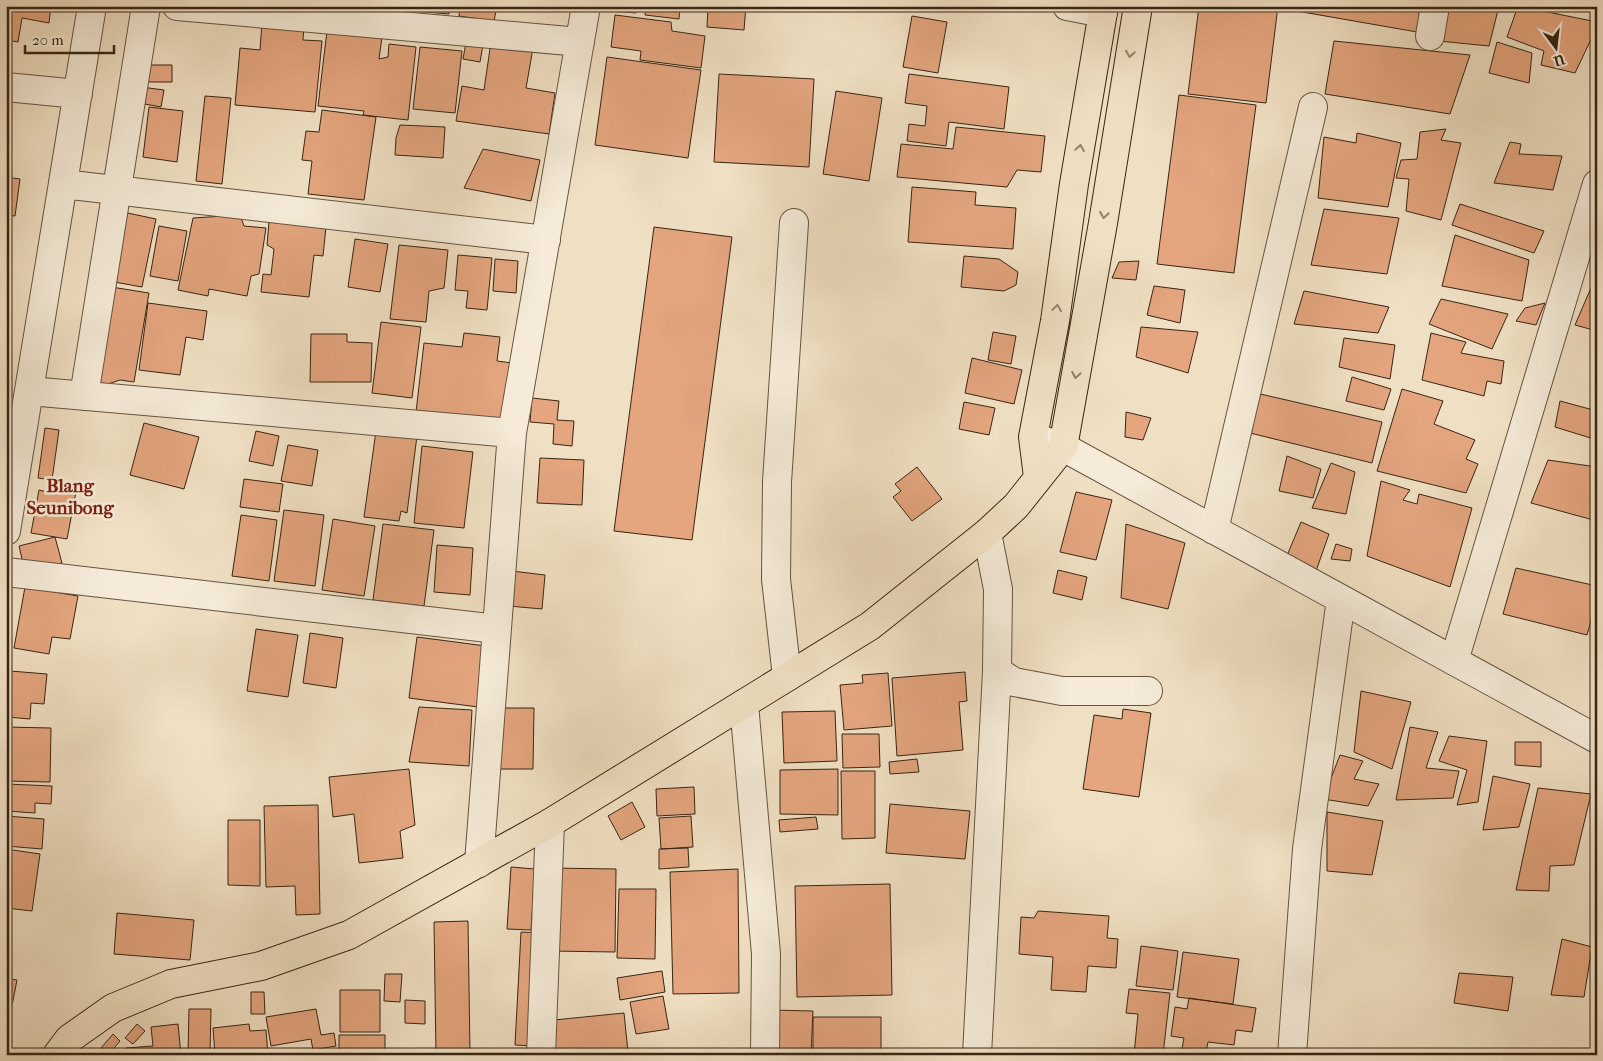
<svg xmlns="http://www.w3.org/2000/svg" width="1603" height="1061" font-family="'IM FELL French Canon',serif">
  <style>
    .building { fill: #e4a57f; stroke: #382515 }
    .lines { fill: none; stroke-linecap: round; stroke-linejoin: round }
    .minor-casing { stroke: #665440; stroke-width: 30 }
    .major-casing { stroke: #382515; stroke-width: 30 }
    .minor { stroke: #f5ebd8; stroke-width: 28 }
    .major { stroke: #f0e0c3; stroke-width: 28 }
    .oneway { stroke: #94826c }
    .labels { text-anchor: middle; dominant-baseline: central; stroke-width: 5; stroke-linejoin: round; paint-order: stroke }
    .quarter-label { font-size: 19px; font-weight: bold; fill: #7a1f14; stroke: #f5ebd8 }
  </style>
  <rect width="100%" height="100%" fill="#f0e0c3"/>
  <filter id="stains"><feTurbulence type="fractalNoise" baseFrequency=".004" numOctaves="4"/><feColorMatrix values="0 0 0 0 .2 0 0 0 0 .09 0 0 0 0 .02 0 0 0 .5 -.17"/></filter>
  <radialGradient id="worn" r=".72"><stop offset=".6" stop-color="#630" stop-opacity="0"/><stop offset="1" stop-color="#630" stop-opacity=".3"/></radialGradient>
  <!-- building -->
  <path class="building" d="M6 6H51L49 23 22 18 18 42 6 40Z
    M355 6H449V14Z
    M460 6H497L494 21 459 16Z
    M505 6H546V12Z
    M609 6H636V13L610 11Z
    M646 6H680L679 19 645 15Z
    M708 6H746L744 30 707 27Z
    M1199 6H1278L1266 103 1188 94Z
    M1291 6H1420L1417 32 1291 10Z
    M1446 6H1499L1489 46 1439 41Z
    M1518 6 1597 22V27L1575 73 1541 65 1544 51 1507 37Z
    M1573 6H1589L1588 10Z
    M615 15 671 22 672 31 705 36 701 68 640 60 641 51 611 47Z
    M912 16 947 22 938 73 903 67Z
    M262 22 304 26 303 40 322 41 315 112 235 105 240 48 260 50Z
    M327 31 382 37 379 59 388 57 389 44 416 47 408 120 363 115 364 111 318 106Z
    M467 37 484 39 480 62 463 59Z
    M1334 41 1470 55 1450 114 1325 94Z
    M491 42 533 48 526 88 555 93 549 134 456 121 462 86 484 90Z
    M1497 42 1532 53 1529 83 1489 73Z
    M420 47 462 51 455 113 413 109Z
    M607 57 701 70 688 158 595 145Z
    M144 65H172V82H144Z
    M719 74 814 79 809 167 714 162Z
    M909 74 1009 87 1004 129 949 122 946 146 907 141 909 124 925 126 927 106 905 103Z
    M141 87 164 90 161 107 139 103Z
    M836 91 882 98 869 181 823 174Z
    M1179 95 1256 105 1234 273 1157 264Z
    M205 96 231 98 222 184 196 181Z
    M149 107 183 111 177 162 143 157Z
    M322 110 376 117 364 200 308 194 312 161 302 160 306 131 319 132Z
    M400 125 445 127 443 158 395 155 396 138Z
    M956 127 1045 136 1041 172 1017 170 1007 187 897 177 901 144 953 149Z
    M1446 129 1441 140 1461 143 1441 220 1406 211 1409 179 1396 178 1401 160 1417 159 1420 132Z
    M1357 133 1401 143 1388 207 1318 198 1324 137 1356 143Z
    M1510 142 1521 144 1519 154 1562 156 1553 190 1494 183Z
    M483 149 540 160 531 201 464 188Z
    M6 177 20 179 15 216 6 215Z
    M912 187 976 192 975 205 1016 208 1013 249 908 242Z
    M1460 204 1544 231 1534 253 1452 225Z
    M1324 209 1399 218 1387 274 1311 265Z
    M123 212 156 219 142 287 109 281Z
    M240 215 244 226 266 228 259 274 251 276 247 296 209 289 208 296 178 290 193 218Z
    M269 222 326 227 323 256 314 255 309 297 261 292 263 274 271 275 274 249 267 245Z
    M159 226 187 231 178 281 150 276Z
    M654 227 732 237 692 540 614 531Z
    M1455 235 1529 260 1522 301 1442 286Z
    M355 239 388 244 380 292 348 287Z
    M399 245 448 250 444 288 429 291 426 322 390 319Z
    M458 255 492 258 487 310 466 308 468 291 455 290Z
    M964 256 999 259 1018 272 1016 285 1004 291 961 287Z
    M495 259 518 261 516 293 493 291Z
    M1139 261 1136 280 1112 278 1119 262Z
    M1597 274V331L1575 325Z
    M105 286 149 293 134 382 120 380 108 384 90 382Z
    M1154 286 1185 290 1180 323 1147 315Z
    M1304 291 1389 307 1378 333 1294 324Z
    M1441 299 1508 314 1492 349 1429 324Z
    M148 303 207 311 203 340 186 337 180 375 139 370Z
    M1545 303 1536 325 1516 321 1525 308Z
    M381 322 421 327 412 398 372 393Z
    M1141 327 1198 332 1188 373 1136 357Z
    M993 332 1016 336 1011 364 988 360Z
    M464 333 500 337 497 361 512 363 505 423 416 412 424 343 462 347Z
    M1431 333 1466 342 1461 353 1504 361 1501 384 1487 381 1484 396 1422 380Z
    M311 334H347V342L372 343 371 382H310Z
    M1344 338 1395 345 1390 379 1339 367Z
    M972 358 1022 370 1014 404 965 393Z
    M1352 377 1391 389 1384 410 1346 401Z
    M1402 389 1443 401 1434 424 1475 440 1466 459 1478 464 1466 493 1377 471Z
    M1256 393 1382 422 1372 463 1246 432Z
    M532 398 559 401 557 420 574 421 572 446 553 444 554 424 530 422Z
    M1560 401 1597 411V440L1555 427Z
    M964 402 995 408 989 435 959 429Z
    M1126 412 1151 418 1143 440 1125 437Z
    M144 423 199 437 184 489 130 475Z
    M45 428 59 430 52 480 38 478Z
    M256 431 279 436 273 466 249 461Z
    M376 431 417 436 407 513 401 511 399 521 364 517Z
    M288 445 318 450 312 486 281 481Z
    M422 446 473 452 464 528 414 523Z
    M1287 456 1321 469 1313 498 1279 491Z
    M540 458 584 460 582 505 537 503Z
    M1548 460 1597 467V521L1531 503Z
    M1331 463 1355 472 1346 514 1312 508Z
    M917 467 942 499 912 521 893 497 901 491 895 484Z
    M244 479 283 484 279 512 240 507Z
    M50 481 68 484 69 491 76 492 67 539 31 533 39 490 48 492Z
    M1381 481 1410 490 1403 500 1417 504 1419 494 1472 508 1450 587 1367 556Z
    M1076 492 1112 500 1096 560 1060 552Z
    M284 510 324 515 315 586 274 581Z
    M241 515 277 520 269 581 232 576Z
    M333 519 375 526 364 596 322 590Z
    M1301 522 1329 534 1316 571 1286 558Z
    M383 524 434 530 424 606 373 600Z
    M1126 524 1185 543 1168 609 1121 598Z
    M55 537 62 563 25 572 19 546Z
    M1336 544 1352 549 1350 561 1331 559Z
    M437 545 473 548 470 595 434 592Z
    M1516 568 1597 586V600L1587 635 1503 614Z
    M1058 570 1087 577 1082 600 1053 593Z
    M512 571 545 575 542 609 509 606Z
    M25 587 78 596 70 639 52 637 49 654 14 648Z
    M256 629 298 635 288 697 247 691Z
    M310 633 343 638 336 688 303 683Z
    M417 637 486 646 478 707 409 698Z
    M10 671 47 674 44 704 31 703 30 719 7 717Z
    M965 672 967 701 959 702 963 750 897 756 892 678Z
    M888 673 892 726 844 730 840 685 863 683 862 675Z
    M1361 691 1411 702 1392 769 1354 752Z
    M419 707 472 710 469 766 409 762Z
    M497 708H534L533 769H496Z
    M1123 709 1151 713 1139 797 1083 789 1094 715 1122 719Z
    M835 711 837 761 784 763 782 712Z
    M6 727 51 728 50 782 6 781Z
    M1410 727 1438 732 1426 768 1459 771 1453 798 1396 800Z
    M842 734H879L880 767 843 768Z
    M1449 736 1487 741 1478 802 1457 805 1467 770 1439 761Z
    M1515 742H1541V767L1515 765Z
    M1340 755 1363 761 1354 779 1379 784 1368 806 1323 799Z
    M917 759 919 772 890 774 889 762Z
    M409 769 415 825 400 831 403 858 359 863 354 814 333 817 329 777Z
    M838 769V815L780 814V770Z
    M841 771H875V838L842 839Z
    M1493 776 1530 784 1519 827 1483 830Z
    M6 784 52 786 51 804 35 803V813L6 811Z
    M694 787 695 814 657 816 656 789Z
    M1538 788 1591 794 1574 865 1550 866 1549 891 1516 890Z
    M632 802 645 827 621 840 608 816Z
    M890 804 970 811 965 859 886 853Z
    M318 805 320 914 296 915 295 886 266 887 264 806Z
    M1327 812 1383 821 1372 875 1327 871Z
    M6 816 44 819 42 849 6 846Z
    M691 816 693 847 661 849 659 818Z
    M816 817 818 829 780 832 779 820Z
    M228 820H260V886L228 885Z
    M688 848 689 867 659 869V849Z
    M6 849 40 854 32 911 6 908Z
    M511 867 535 869 531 930 507 929Z
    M551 868 616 869 615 952 550 951Z
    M738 869 739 993 673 994 670 872Z
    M890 884 892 995 797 997 795 886Z
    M619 889H656L655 959 617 958Z
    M1038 911 1109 916 1107 938 1118 939 1116 968 1088 966 1086 992 1051 990 1053 957 1019 954 1021 917 1034 918Z
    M117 913 194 920 190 960 114 954Z
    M6 914H11L9 951H6Z
    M468 921 470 1053 522 1052V1055H436L434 922Z
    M521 932 541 933 536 1046 515 1045Z
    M1562 939 1592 947 1584 997 1551 995Z
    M1141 946 1178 951 1173 990 1136 986Z
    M1183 952 1239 959 1233 1004 1177 997Z
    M662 971 665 992 620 1000 617 978Z
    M1459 973 1513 977 1508 1011 1454 1003Z
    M385 974H402L400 1002 384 1001Z
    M6 978 17 980 6 1036Z
    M1129 989 1170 993 1163 1055H1134L1138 1014 1126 1013Z
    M340 990H380V1032H340Z
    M251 992H264L265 1014H251Z
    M663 996 669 1029 636 1034 630 1002Z
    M1189 998 1256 1008 1252 1032 1236 1030 1234 1045 1208 1042 1206 1052 1182 1049 1184 1038 1171 1036 1175 1007 1187 1009Z
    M405 1000 425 1001V1024L405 1023Z
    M189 1009H211L210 1055H188Z
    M316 1009 321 1035 334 1033 336 1046 313 1050 311 1039 271 1046 266 1017Z
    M772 1010 813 1011 811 1055H770Z
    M624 1013 628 1052 597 1055H548L544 1021Z
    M813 1017H881V1055H813Z
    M137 1024 145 1031 133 1044 125 1038Z
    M178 1024 181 1055H127L126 1048 153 1046 151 1027Z
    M249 1024 250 1031 266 1030 268 1055H215L213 1028Z
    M113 1034 120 1041 109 1054 101 1048Z
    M339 1035H385V1055H339Z"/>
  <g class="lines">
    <!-- minor casing -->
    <g class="minor-casing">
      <path id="minor" d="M177 6 580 42
        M1067 6 1103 13
        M1430 36 1435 6
        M6 87 78 94
        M63 184 546 240
        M29 391 512 433
        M84 396 146 6
        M1039 439 1063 447 1597 739
        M1214 530 1313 107
        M6 531 92 6
        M6 572 497 629
        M1454 661 1597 184
        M997 671 1014 682 1062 691H1148
        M787 677 776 579 777 482 794 223
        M744 704 766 954 765 1055
        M479 863 512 433 586 6
        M541 1055 550 823
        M977 1055 997 671 998 589 987 533
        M1292 1055 1307 849 1341 599"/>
    </g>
    <!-- major casing -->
    <g class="major-casing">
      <path id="major" d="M1038 477 1033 437 1055 321 1074 184 1104 6
        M57 1055 69 1039 113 1008 171 984 261 966 349 935 550 823 870 626 987 533 1016 506 1063 447 1103 223 1138 6"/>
    </g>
    <!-- minor -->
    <use href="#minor" class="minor"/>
    <!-- major -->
    <use href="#major" class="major"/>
  </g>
  <!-- one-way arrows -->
  <defs><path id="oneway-chevron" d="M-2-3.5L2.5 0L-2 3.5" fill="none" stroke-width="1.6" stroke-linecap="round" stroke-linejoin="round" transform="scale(1.25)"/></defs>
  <g class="oneway">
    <use href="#oneway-chevron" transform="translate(1130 54) rotate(99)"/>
    <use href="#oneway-chevron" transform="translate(1080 148) rotate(-81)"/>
    <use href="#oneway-chevron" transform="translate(1104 215) rotate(99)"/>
    <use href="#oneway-chevron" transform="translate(1057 308) rotate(-82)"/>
    <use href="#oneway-chevron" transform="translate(1076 375) rotate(100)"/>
  </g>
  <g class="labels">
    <!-- quarter labels -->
    <g class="quarter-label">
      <text x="70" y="486">Blang<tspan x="70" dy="22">Seunibong</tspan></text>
    </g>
  </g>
  <!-- margin -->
  <rect width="1603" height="1061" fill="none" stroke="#f0e0c3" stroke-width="25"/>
  <rect x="8" y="8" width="1588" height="1046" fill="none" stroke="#382515" stroke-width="2.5"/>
  <rect x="12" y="12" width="1578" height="1036" fill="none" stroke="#382515"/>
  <!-- north arrow -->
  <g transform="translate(1556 48) rotate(165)" stroke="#f5ebd8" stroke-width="4" paint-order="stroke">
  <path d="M0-4L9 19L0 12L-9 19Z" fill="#382515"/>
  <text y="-8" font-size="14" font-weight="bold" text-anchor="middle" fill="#382515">U</text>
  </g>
  <!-- scale -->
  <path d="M25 45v8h89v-8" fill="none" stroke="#382515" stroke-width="2.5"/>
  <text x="32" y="45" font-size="15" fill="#382515" stroke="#f5ebd8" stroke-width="4" paint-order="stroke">20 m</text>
  <rect width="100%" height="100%" filter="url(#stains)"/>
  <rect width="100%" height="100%" fill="url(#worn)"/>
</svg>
